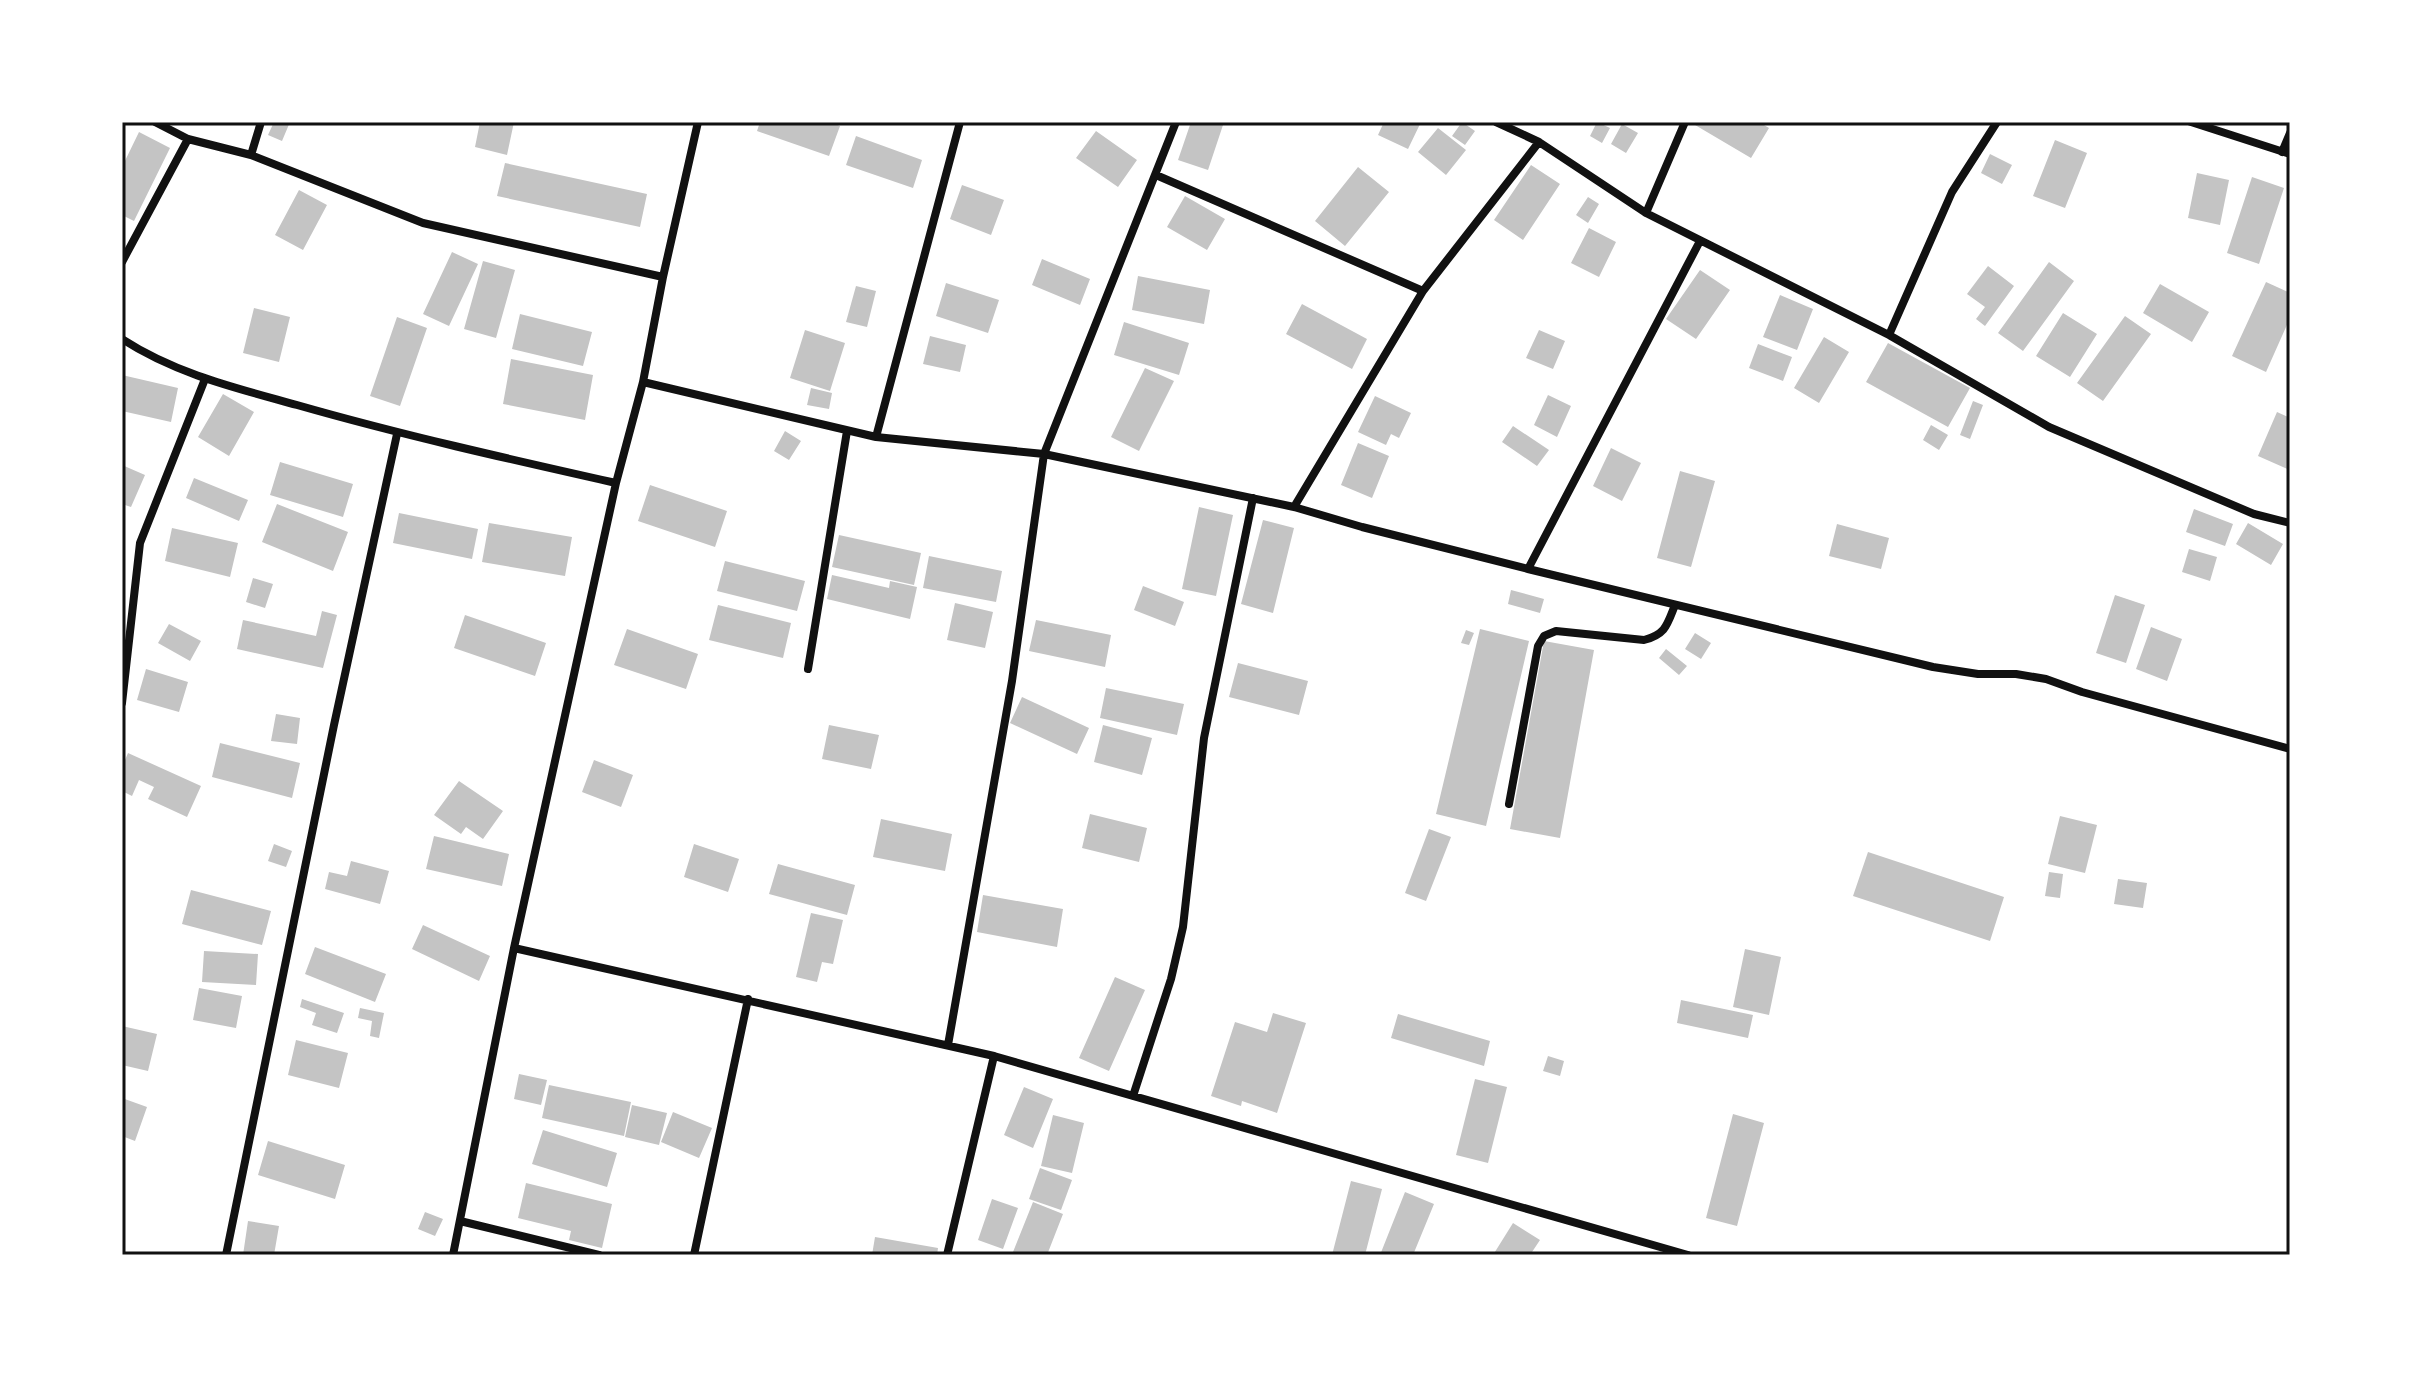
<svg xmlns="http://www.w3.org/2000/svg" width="2412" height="1377" font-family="'Asap Condensed',sans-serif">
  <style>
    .building { fill: #c4c4c4 }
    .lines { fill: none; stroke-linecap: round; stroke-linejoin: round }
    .minor { stroke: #111; stroke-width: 8 }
    .neatline { fill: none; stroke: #111; stroke-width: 3 }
  </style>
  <rect width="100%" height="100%" fill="#fff"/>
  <!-- building -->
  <path class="building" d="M274 122H290L282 141 268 135Z
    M480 122H514L507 155 475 147Z
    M760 122H830L840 126 829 156 757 131Z
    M1191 122H1224L1208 170 1178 160Z
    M1384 122H1421L1408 149 1378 135Z
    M1462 122 1475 131 1465 145 1452 136Z
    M1597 122 1610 128 1602 143 1590 136Z
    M1690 122H1759L1769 128 1751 158Z
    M1622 124 1638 133 1626 153 1611 144Z
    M1438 128 1466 150 1446 175 1418 152Z
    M1096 131 1137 160 1118 187 1076 158Z
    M139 132 170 148 134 221 122 215V167Z
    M856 136 922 160 913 188 846 165Z
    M2055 140 2087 153 2065 208 2033 196Z
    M1990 154 2012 165 2002 184 1981 173Z
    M505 163 647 194 640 227 497 196Z
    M1531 165 1560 184 1523 240 1494 220Z
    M1358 167 1389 192 1345 246 1315 221Z
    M2197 173 2229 180 2220 225 2188 218Z
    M2252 177 2284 188 2259 264 2227 253Z
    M962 185 1004 200 991 235 950 219Z
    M299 190 327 205 303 250 275 235Z
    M1185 196 1225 219 1207 250 1167 227Z
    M1588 197 1599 204 1588 223 1576 215Z
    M1589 228 1616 242 1599 277 1571 263Z
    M452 252 478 264 449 326 423 314Z
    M1042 259 1090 279 1080 305 1032 285Z
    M483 261 515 270 496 338 464 329Z
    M2049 262 2074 281 2023 351 1998 333Z
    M1988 266 2014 286 1985 326 1976 319 1985 307 1967 294Z
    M1700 270 1730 290 1696 339 1666 319Z
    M1138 276 1210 290 1204 324 1132 310Z
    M2266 282 2290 293V318L2266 372 2232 356Z
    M946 283 999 300 988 333 936 316Z
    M2160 284 2209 312 2192 342 2143 313Z
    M856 286 876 291 867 327 846 322Z
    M1780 295 1813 309 1797 350 1763 337Z
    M1302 304 1367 339 1352 369 1286 334Z
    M254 308 290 317 279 362 243 353Z
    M2063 313 2097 334 2070 377 2036 356Z
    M520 314 592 332 583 366 512 349Z
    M2125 316 2151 334 2103 401 2077 383Z
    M397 317 427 328 400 406 370 396Z
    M1124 322 1189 343 1179 375 1114 355Z
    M805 330 845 343 830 391 790 378Z
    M1539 330 1565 341 1553 369 1526 358Z
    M930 336 966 345 960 372 923 364Z
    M1824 337 1849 352 1819 403 1794 388Z
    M1888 343 1970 388 1948 427 1866 382Z
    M1758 344 1792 357 1783 381 1749 368Z
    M511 359 593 375 585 420 503 404Z
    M1145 368 1174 381 1139 451 1111 437Z
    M122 375 178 388 171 422 122 411Z
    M811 388 832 393 829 409 807 405Z
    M223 394 254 412 229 456 198 437Z
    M1548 395 1571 406 1557 437 1534 425Z
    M1375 396 1411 413 1399 438 1391 434 1386 445 1358 432Z
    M1973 401 1983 405 1970 439 1960 435Z
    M2277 412 2290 418V470L2258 456Z
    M1931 425 1948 435 1939 450 1923 440Z
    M1513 426 1549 450 1537 466 1502 442Z
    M785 431 801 441 789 460 774 451Z
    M1358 443 1389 456 1372 498 1341 485Z
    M1611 448 1641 463 1622 501 1593 486Z
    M280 462 353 484 343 517 270 495Z
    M122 465 145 475 131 507 122 504Z
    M1680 471 1715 481 1691 567 1657 558Z
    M194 478 248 500 239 521 186 498Z
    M650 485 727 511 715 547 638 521Z
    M277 504 348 532 333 571 262 542Z
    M1199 507 1233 515 1216 596 1182 589Z
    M2194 509 2233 524 2225 546 2186 532Z
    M399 513 478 529 472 559 393 543Z
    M1263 520 1294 528 1273 613 1241 604Z
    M489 523 572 537 565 576 482 562Z
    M2248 523 2283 544 2271 565 2236 544Z
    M1837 524 1889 538 1881 569 1829 556Z
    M172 528 238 543 230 577 165 561Z
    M839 535 921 553 914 585 832 567Z
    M2189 549 2217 557 2210 581 2182 572Z
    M929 556 1002 571 996 602 923 588Z
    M725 561 805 581 797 611 717 591Z
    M832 575 889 588 890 581 917 587 910 619 827 599Z
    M253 578 273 584 265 608 246 602Z
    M1143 586 1184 602 1175 626 1134 610Z
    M1511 590 1544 599 1540 613 1508 604Z
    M2115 595 2145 605 2126 663 2096 653Z
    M955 603 993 612 985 648 947 640Z
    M718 605 791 623 783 658 709 640Z
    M322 611 337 615 323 668 237 649 243 620 316 636Z
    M465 615 546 643 535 676 454 648Z
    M1036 620 1111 635 1105 667 1029 651Z
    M169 624 201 641 190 661 158 643Z
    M2151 627 2182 639 2167 681 2136 669Z
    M627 629 698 654 686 689 614 665Z
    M1480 629 1529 641 1486 826 1436 814Z
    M1466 630 1474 633 1469 645 1461 643Z
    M1695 633 1711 643 1701 659 1685 649Z
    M1544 641 1594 650 1560 838 1510 829Z
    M1666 649 1687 666 1679 675 1659 658Z
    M1238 663 1308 681 1299 715 1229 697Z
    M146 669 188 682 179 712 137 700Z
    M1106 688 1184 704 1177 735 1100 718Z
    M1022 697 1089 728 1077 754 1010 723Z
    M276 714 300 718 297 744 271 741Z
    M829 725 879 735 871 769 822 759Z
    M1103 725 1152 738 1142 775 1094 762Z
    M220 743 300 763 292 798 212 777Z
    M128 753 201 786 187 817 148 799 154 787 139 780 132 796 122 791V767Z
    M594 760 633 775 621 807 582 792Z
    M459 781 503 811 483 839 466 827 461 834 434 815Z
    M1090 814 1147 828 1139 862 1082 848Z
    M2060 816 2097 825 2085 873 2048 864Z
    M881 819 952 834 945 871 873 857Z
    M1429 829 1451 837 1426 901 1405 893Z
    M434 836 509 854 502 886 426 869Z
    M274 844 292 851 286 867 268 861Z
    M694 844 739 859 728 892 684 877Z
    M1868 852 2004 897 1990 941 1853 896Z
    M351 861 389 871 380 904 325 889 329 872 347 876Z
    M778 864 855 885 847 915 769 894Z
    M2049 872 2063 874 2060 898 2045 896Z
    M2118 879 2147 883 2143 908 2114 904Z
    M191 890 271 911 262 945 182 924Z
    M983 895 1063 909 1057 947 977 932Z
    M811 913 843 920 833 964 822 962 817 982 796 977Z
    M423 925 490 956 479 981 412 949Z
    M315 947 386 974 375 1002 305 974Z
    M1745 949 1781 957 1769 1015 1733 1007Z
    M204 951 258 954 256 985 202 982Z
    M1115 977 1145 990 1109 1071 1079 1058Z
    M199 988 242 996 236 1028 193 1020Z
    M302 999 344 1013 337 1033 312 1025 316 1013 300 1007Z
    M1681 1000 1753 1015 1748 1038 1677 1023Z
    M360 1008 384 1013 379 1038 370 1036 372 1021 358 1018Z
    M1273 1013 1306 1023 1277 1113 1242 1101 1241 1106 1211 1096 1235 1022 1267 1032Z
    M1398 1014 1490 1041 1484 1066 1391 1038Z
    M122 1026 157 1034 148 1071 122 1065Z
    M296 1040 348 1053 339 1088 288 1075Z
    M1548 1056 1564 1061 1560 1076 1543 1071Z
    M519 1074 547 1080 541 1105 514 1099Z
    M1475 1079 1507 1087 1488 1163 1456 1155Z
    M549 1085 631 1102 624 1136 542 1118Z
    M1024 1087 1053 1099 1033 1148 1004 1135Z
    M122 1098 147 1107 135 1141 122 1136Z
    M632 1105 667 1113 659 1145 625 1137Z
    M673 1112 712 1128 699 1158 661 1142Z
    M1733 1114 1764 1123 1737 1226 1706 1218Z
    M1053 1115 1084 1123 1072 1173 1041 1166Z
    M543 1130 617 1153 607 1187 532 1164Z
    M268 1141 345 1165 335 1199 258 1175Z
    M1040 1168 1072 1180 1061 1210 1029 1199Z
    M1351 1181 1382 1189 1365 1255H1332Z
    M526 1183 612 1204 602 1248 569 1240 571 1231 518 1218Z
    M1405 1192 1434 1204 1413 1255H1380Z
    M992 1199 1018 1208 1003 1249 978 1240Z
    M1033 1202 1063 1214 1047 1255H1021L1013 1252Z
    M425 1212 443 1219 435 1236 418 1229Z
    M248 1221 279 1226 274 1255H243Z
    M1513 1223 1540 1240 1530 1255H1493Z
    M875 1237 938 1248 937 1255H872Z"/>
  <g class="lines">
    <!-- minor -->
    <path class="minor" d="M155 122 188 139 251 155 423 223 663 277
      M1496 122 1539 142 1646 213 1889 335 2049 427 2254 514 2290 523
      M2191 122 2290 154
      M2282 152 2290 133
      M251 155 261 122
      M1156 175 1423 291
      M1646 213 1685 122
      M122 262 188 139
      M1889 335 1952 192 1997 122
      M122 339C176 374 236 388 297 405 402 435 509 459 616 483
      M643 382 876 437 1044 454 1294 507 1362 527 1528 569 1933 667 1978 674H2016L2046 679 2082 692 2290 749
      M876 437 960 122
      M1294 507 1423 291 1539 142
      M1528 569 1700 241
      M808 669 847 431
      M122 703 140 543 205 379
      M1509 804 1538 646 1544 636 1556 631 1644 640C1666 634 1667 625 1675 605
      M514 948 994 1056 1688 1255
      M948 1045 1012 681 1044 454 1176 122
      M1133 1096 1171 979 1183 927 1204 738 1253 498
      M460 1221 599 1255
      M226 1255 334 725 397 434
      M453 1255 514 948 616 483 643 382 663 277 698 122
      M694 1255 748 999
      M947 1255 994 1056"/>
  </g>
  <!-- border -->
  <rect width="2412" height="1377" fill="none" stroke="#ffffff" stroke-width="248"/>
  <rect x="124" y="124" width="2164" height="1129" class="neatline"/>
</svg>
